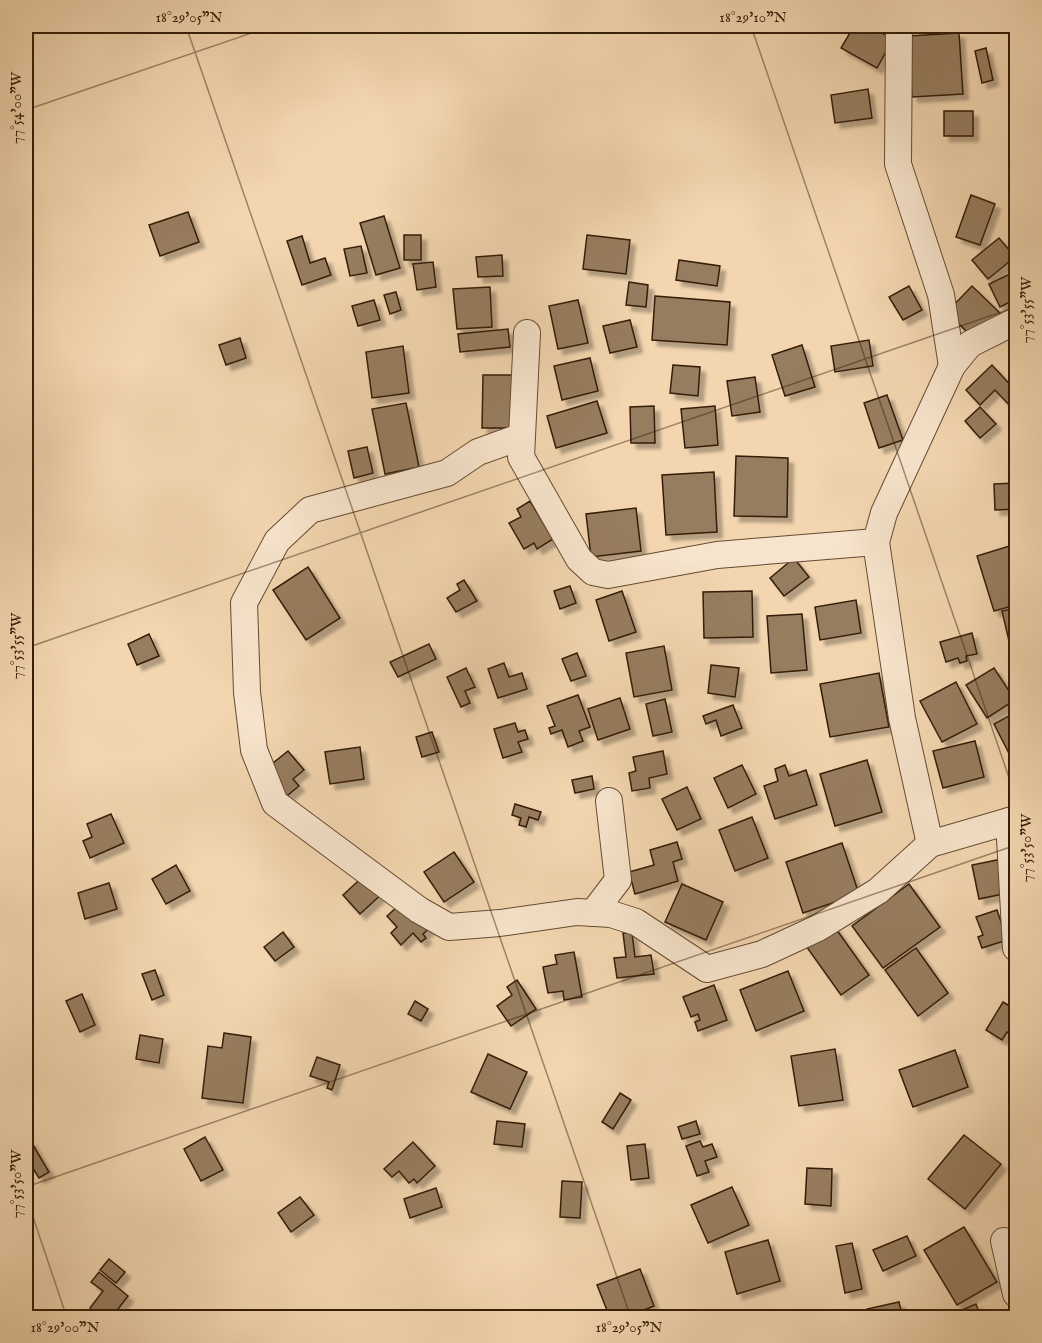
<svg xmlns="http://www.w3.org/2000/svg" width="1042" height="1343" viewBox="0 0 1042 1343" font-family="'IM FELL English',serif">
<defs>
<filter id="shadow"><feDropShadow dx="5.5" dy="5.5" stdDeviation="1.5" flood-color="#0004"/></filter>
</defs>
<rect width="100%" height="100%" fill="#f3d6b0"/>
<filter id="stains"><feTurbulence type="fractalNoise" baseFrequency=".00333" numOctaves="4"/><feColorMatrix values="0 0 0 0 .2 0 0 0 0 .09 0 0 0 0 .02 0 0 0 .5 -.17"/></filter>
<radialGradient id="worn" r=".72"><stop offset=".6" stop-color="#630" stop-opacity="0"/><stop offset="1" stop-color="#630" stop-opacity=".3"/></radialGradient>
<g fill="#977d5f" stroke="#341d07" stroke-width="1.5" filter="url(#shadow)">
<path d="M 854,26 L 869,26 L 893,39 L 877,68 L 841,48 Z"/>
<path d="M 959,33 L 963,94 L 912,97 L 908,36 Z"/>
<path d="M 986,48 L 993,80 L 982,83 L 975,51 Z"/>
<path d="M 868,89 L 872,118 L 835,123 L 831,95 Z"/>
<rect x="944" y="111" width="29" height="25"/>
<path d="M 971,195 L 995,204 L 980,245 L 956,237 Z"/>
<path d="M 188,212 L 199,242 L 160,256 L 149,225 Z"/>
<path d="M 384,216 L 400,268 L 376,275 L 360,223 Z"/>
<rect x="404" y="235" width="17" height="25"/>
<path d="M 587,235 L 630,240 L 626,274 L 583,269 Z"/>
<path d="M 302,236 L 310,263 L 325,258 L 331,275 L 302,285 L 287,241 Z"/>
<path d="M 999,238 L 1015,257 L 988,279 L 972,260 Z"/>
<path d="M 361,246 L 367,273 L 350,276 L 344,249 Z"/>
<path d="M 502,255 L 503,276 L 478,277 L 476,257 Z"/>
<path d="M 679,260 L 720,266 L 717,286 L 676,280 Z"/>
<path d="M 433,262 L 436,287 L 417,290 L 413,264 Z"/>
<path d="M 1016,271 L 1016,299 L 1000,307 L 989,284 Z"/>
<path d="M 629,282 L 648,285 L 646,307 L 626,305 Z"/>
<path d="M 909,286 L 922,310 L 903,320 L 889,297 Z"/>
<path d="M 972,286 L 1002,315 L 976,341 L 947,312 Z"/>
<path d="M 490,287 L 492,327 L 457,329 L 453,289 Z"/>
<path d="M 396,292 L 401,310 L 390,314 L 384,295 Z"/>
<path d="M 655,296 L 730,302 L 727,345 L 652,340 Z"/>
<path d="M 374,300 L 380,320 L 358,326 L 352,306 Z"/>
<path d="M 578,300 L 588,343 L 558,349 L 549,306 Z"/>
<path d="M 630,320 L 637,347 L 610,353 L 603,326 Z"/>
<path d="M 508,329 L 510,347 L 460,352 L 458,334 Z"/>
<path d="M 240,338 L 246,358 L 226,365 L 219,345 Z"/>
<path d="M 869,340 L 873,366 L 835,372 L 831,346 Z"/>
<path d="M 802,345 L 815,387 L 785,396 L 772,355 Z"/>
<path d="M 403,346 L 409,393 L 372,398 L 366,352 Z"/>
<path d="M 1016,351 L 1016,365 L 1010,354 Z"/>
<path d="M 590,358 L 598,391 L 562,400 L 554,366 Z"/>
<path d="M 673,365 L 700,367 L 698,396 L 670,393 Z"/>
<path d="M 992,365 L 1016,391 L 1016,406 L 1013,409 L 995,390 L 980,405 L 966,390 Z"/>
<path d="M 483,375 L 513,375 L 513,428 L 482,428 Z"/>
<path d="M 755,377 L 760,412 L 732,416 L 727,381 Z"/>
<path d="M 887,395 L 903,440 L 879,448 L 864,403 Z"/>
<path d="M 597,401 L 607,433 L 556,448 L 547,416 Z"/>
<path d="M 406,403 L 419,467 L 385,474 L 372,409 Z"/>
<path d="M 654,406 L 655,443 L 631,443 L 630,407 Z"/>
<path d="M 715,406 L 718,445 L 685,448 L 681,409 Z"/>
<path d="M 980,407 L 996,424 L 980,438 L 965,421 Z"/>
<path d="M 367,447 L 373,473 L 354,478 L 348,451 Z"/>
<path d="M 736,456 L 788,458 L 787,517 L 734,516 Z"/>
<path d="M 714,472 L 717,532 L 666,535 L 662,475 Z"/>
<path d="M 1016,483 L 1016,509 L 995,510 L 994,484 Z"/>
<path d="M 530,501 L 553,539 L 537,549 L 534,543 L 524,549 L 509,523 L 521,517 L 517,509 Z"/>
<path d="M 636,508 L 641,551 L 591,557 L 586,514 Z"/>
<path d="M 1016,544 L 1016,605 L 994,611 L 977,556 Z"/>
<path d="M 794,558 L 809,577 L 784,596 L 770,578 Z"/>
<path d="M 308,567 L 340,618 L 306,640 L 273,590 Z"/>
<path d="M 464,580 L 477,601 L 456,612 L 447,598 L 460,590 L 457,584 Z"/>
<path d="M 570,586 L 576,603 L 560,609 L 554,591 Z"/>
<path d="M 622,591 L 636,632 L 609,641 L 596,600 Z"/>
<path d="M 752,591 L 753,637 L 704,638 L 703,592 Z"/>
<path d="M 856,600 L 861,633 L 820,640 L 815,607 Z"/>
<path d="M 1016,608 L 1016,639 L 1009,641 L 1002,611 Z"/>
<path d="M 802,614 L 807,670 L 771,673 L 767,616 Z"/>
<path d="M 972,633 L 977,654 L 966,656 L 967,661 L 960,663 L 958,658 L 946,662 L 940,642 Z"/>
<path d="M 149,634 L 159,656 L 137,665 L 128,644 Z"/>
<path d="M 429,644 L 436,659 L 398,677 L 390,662 Z"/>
<path d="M 664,646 L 672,690 L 634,697 L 626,653 Z"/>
<path d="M 577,653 L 586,676 L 571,681 L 562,659 Z"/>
<path d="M 504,663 L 509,677 L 522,673 L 527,689 L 498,698 L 488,669 Z"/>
<path d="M 711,665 L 739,668 L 735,697 L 708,693 Z"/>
<path d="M 466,668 L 475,687 L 465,691 L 470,703 L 461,707 L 447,677 Z"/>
<path d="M 994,668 L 1015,700 L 987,718 L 966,685 Z"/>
<path d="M 879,673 L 889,727 L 830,737 L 820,684 Z"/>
<path d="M 956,682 L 977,724 L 942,742 L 920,701 Z"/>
<path d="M 578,695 L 590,727 L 579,731 L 583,741 L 568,747 L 562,730 L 551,734 L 549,728 L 555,726 L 547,706 Z"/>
<path d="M 620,698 L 630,729 L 598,740 L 588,709 Z"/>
<path d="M 665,699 L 672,732 L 653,736 L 646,704 Z"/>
<path d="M 733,705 L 742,728 L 721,736 L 716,720 L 706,724 L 703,716 Z"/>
<path d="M 1016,712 L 1016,756 L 1012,759 L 994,724 Z"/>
<path d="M 515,723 L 518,732 L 525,730 L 528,739 L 518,742 L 522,752 L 503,758 L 494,729 Z"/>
<path d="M 432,732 L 439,752 L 422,757 L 416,737 Z"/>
<path d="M 975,741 L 984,777 L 943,788 L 933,751 Z"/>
<path d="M 360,747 L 364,779 L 330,784 L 325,752 Z"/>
<path d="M 288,751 L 304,770 L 293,779 L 299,786 L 283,799 L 268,767 Z"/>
<path d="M 663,751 L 667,774 L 649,778 L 650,788 L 632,791 L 629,773 L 636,771 L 633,757 Z"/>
<path d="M 867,760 L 882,812 L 835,826 L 820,774 Z"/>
<path d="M 742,765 L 756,794 L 728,808 L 714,778 Z"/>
<path d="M 785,765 L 789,776 L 806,770 L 817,805 L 775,819 L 764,786 L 778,781 L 775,769 Z"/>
<path d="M 592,776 L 594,789 L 575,793 L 572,780 Z"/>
<path d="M 687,787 L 701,819 L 677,830 L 662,799 Z"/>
<path d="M 515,804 L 541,812 L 538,820 L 529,817 L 526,827 L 519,825 L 521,818 L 512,815 Z"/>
<path d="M 111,814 L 124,843 L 90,858 L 83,841 L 92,837 L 87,824 Z"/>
<path d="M 752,817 L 768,858 L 735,871 L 719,830 Z"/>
<path d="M 677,842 L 682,859 L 673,862 L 678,881 L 635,894 L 629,872 L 654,865 L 650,850 Z"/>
<path d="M 842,843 L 859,894 L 803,913 L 786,862 Z"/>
<path d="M 454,852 L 474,882 L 444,902 L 424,872 Z"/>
<path d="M 1002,859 L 1008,893 L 979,899 L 972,865 Z"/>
<path d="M 176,865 L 190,891 L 166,904 L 152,879 Z"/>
<path d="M 368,872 L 385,891 L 360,914 L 343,895 Z"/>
<path d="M 109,883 L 117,909 L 85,919 L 78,893 Z"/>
<path d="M 682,884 L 723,902 L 706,940 L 665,922 Z"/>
<path d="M 909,884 L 940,927 L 883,968 L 852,926 Z"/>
<path d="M 398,906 L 407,917 L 416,910 L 431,927 L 423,934 L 426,938 L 421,942 L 413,933 L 401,945 L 391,933 L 397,927 L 387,916 Z"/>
<path d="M 997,910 L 1007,940 L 982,948 L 978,937 L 983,935 L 976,917 Z"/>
<path d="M 834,926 L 869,975 L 841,995 L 806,946 Z"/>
<path d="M 283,932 L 294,947 L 275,961 L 264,947 Z"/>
<path d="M 623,933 L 632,933 L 635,957 L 651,955 L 654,974 L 617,978 L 614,958 L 626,957 Z"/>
<path d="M 916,948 L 948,993 L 918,1016 L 885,970 Z"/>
<path d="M 574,952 L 582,997 L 564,1000 L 563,991 L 548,993 L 543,967 L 557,964 L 555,955 Z"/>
<path d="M 155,970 L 164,995 L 152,1000 L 142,974 Z"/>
<path d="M 788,971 L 804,1011 L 756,1031 L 740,990 Z"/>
<path d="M 517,980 L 536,1009 L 511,1026 L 497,1006 L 512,995 L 507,987 Z"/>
<path d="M 714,985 L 727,1020 L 698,1031 L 695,1022 L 700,1020 L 698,1014 L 691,1017 L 683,997 Z"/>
<path d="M 82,994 L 95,1025 L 80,1032 L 66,1001 Z"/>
<path d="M 415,1001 L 428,1009 L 421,1021 L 408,1014 Z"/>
<path d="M 1003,1002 L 1016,1010 L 1016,1038 L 1007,1032 L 1002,1040 L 986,1030 Z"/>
<path d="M 224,1033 L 251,1037 L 243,1103 L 202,1098 L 208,1046 L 222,1048 Z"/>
<path d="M 140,1035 L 163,1039 L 159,1063 L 136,1059 Z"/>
<path d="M 835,1049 L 843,1100 L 799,1106 L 791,1056 Z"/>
<path d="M 955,1050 L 968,1087 L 913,1107 L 899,1070 Z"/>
<path d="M 488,1054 L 527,1072 L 510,1109 L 471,1092 Z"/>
<path d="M 317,1057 L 340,1065 L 332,1090 L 327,1088 L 329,1082 L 310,1076 Z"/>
<path d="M 620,1093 L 631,1100 L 613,1129 L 602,1122 Z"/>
<path d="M 497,1121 L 525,1124 L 522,1147 L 494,1144 Z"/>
<path d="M 696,1121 L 700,1134 L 682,1139 L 678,1127 Z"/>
<path d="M 964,1135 L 1001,1164 L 965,1209 L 928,1179 Z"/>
<path d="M 205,1137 L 223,1170 L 201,1181 L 184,1149 Z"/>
<path d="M 30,1140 L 49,1172 L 39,1178 L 31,1165 L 26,1168 L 26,1142 Z"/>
<path d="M 700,1141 L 703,1147 L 712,1144 L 717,1157 L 705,1161 L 709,1172 L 697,1176 L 686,1146 Z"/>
<path d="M 413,1142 L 435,1166 L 417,1183 L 414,1179 L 409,1183 L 399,1171 L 392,1177 L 384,1169 Z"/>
<path d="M 645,1144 L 649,1178 L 631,1180 L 627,1146 Z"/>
<path d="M 807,1168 L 832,1169 L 831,1206 L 805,1204 Z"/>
<path d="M 562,1181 L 582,1182 L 580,1218 L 560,1217 Z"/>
<path d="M 732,1187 L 749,1225 L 708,1243 L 691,1205 Z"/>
<path d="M 436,1188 L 442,1207 L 410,1218 L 404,1199 Z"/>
<path d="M 300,1197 L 314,1215 L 291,1232 L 278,1213 Z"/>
<path d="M 964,1227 L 997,1282 L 957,1305 L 924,1250 Z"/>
<path d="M 907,1236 L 916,1256 L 883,1271 L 873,1250 Z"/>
<path d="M 768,1240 L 780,1281 L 737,1294 L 725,1252 Z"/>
<path d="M 852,1243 L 862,1289 L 845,1293 L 836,1246 Z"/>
<path d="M 109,1259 L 125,1272 L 116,1283 L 100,1270 Z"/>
<path d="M 640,1269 L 654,1306 L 624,1318 L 610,1318 L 597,1285 Z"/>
<path d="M 99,1272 L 128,1296 L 111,1318 L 101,1318 L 90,1308 L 103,1291 L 91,1282 Z"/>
<path d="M 899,1302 L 903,1318 L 869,1318 L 867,1309 Z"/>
<path d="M 976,1304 L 981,1318 L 967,1318 L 964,1309 Z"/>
</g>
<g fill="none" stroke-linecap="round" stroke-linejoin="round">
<defs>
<g id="street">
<path d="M 899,26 L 898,164 L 941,295 L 952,366"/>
<path d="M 527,333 L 521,457 L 579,559 L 593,572 L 608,575 L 717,555 L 876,542"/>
<path d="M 520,437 L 478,452 L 447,473 L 310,510 L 277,541 L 244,603 L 247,692 L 254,750 L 275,803 L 419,910 L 449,927 L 500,923 L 577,912 L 611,914 L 636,922 L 707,969 L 762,954 L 818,928 L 878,891 L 930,844 L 1016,819"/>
<path d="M 1009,821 L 1016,948"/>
<path d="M 930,844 L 902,718 L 876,542 L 884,513 L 952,366 L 970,344 L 1016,321"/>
<path d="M 593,913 L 618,880 L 609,801"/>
<path d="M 1004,1241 L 1016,1294"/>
</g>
</defs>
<use href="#street" stroke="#644b31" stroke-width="28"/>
<use href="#street" stroke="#f7e4cc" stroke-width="26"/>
</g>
<path fill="none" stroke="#341d07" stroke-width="1.5" stroke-opacity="0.45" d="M 186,26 L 631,1318M 751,26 L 1016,798M 26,110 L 272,26M 26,648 L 1016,307M 26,1187 L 1016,845M 26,1196 L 67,1318"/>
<rect width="1042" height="1343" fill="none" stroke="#f3d6b0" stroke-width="66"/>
<rect x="33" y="33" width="976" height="1277" fill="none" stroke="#341d07" stroke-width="2"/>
<g font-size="15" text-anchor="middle" fill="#341d07">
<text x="189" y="22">18°29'05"N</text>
<text x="753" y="22">18°29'10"N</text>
<text transform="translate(16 108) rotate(-90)" y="5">77°54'00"W</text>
<text transform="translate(1026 310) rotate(-90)" y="5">77°53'55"W</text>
<text transform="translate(16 646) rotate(-90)" y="5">77°53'55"W</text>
<text transform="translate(1026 848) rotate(-90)" y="5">77°53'50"W</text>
<text transform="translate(16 1184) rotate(-90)" y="5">77°53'50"W</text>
<text x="65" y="1332">18°29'00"N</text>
<text x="629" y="1332">18°29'05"N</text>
</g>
<rect width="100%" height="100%" filter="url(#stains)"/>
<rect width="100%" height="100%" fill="url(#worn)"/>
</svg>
